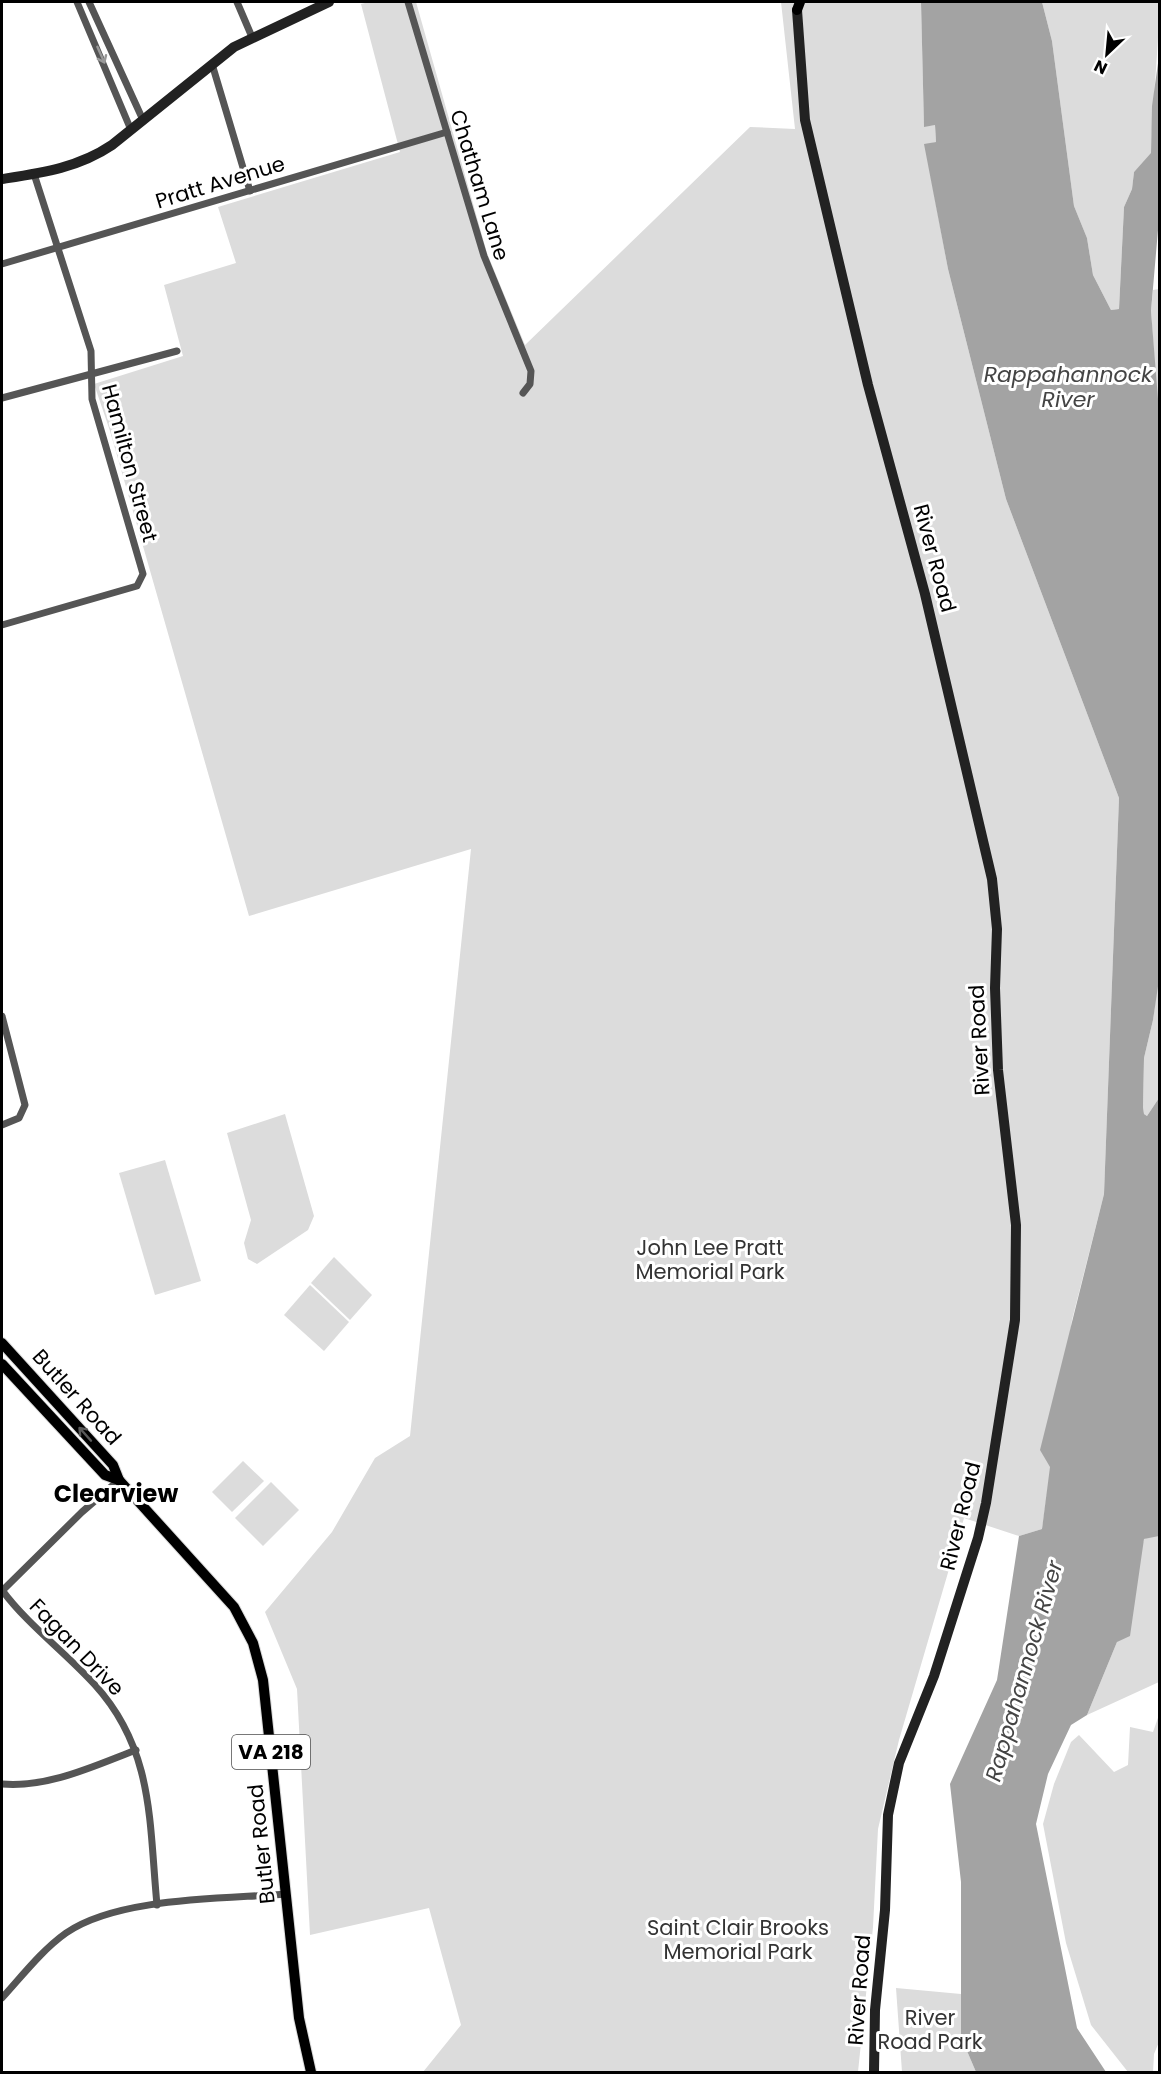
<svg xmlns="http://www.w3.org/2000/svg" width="1161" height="2074" viewBox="0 0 1161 2074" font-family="Poppins,sans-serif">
<rect width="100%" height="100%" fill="#fff"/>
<g fill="#dcdcdc">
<path d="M 369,2 L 416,2 L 487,253 L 525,345 L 750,127 L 795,129 L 781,2 L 921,2 L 924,126 L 935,125 L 936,142 L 925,145 L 948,269 L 1006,499 L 1119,798 L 1104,1194 L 1072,1320 L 1042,1529 L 1019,1536 L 964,1518 L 899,1740 L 878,1829 L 873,1927 L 858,2072 L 423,2072 L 461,2025 L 429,1908 L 310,1935 L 297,1689 L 265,1612 L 332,1532 L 375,1458 L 410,1436 L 471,849 L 249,916 L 110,431 L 94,384 L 183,356 L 164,285 L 236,263 L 218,207 L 400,152 L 361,4 Z"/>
<path d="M 1042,2 L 1159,2 C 1159,53 1152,102 1151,154 L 1134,172 L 1132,189 L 1124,207 L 1119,309 L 1111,310 L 1093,275 L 1087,238 L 1074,206 L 1052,41 Z"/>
<path d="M 1159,289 L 1159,424 L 1151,311 L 1153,290 Z"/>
<path d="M 1159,973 L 1159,1098 L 1147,1116 L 1144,1114 L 1143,1107 L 1144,1058 L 1153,1020 Z"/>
<path d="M 285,1114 L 314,1216 L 308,1230 L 257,1264 L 248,1259 L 244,1243 L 251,1220 L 227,1133 Z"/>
<path d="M 165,1160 L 201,1281 L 155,1295 L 119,1173 Z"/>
<path d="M 334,1257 L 372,1295 L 350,1320 L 311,1283 Z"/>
<path d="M 310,1285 L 349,1322 L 324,1351 L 284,1315 Z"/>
<path d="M 243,1461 L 264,1481 L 232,1512 L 212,1492 Z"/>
<path d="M 271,1482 L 299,1510 L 263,1546 L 235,1518 Z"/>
<path d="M 1154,1535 L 1159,1536 L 1159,1682 L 1087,1715 L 1117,1642 L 1144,1539 Z"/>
<path d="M 1159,1715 L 1159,2042 L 1154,2054 L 1153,2072 L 1128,2072 L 1091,2025 L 1066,1943 L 1043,1824 L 1054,1784 L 1071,1742 L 1079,1735 L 1114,1772 L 1128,1765 L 1130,1727 L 1153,1732 Z"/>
<path d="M 896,1988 L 961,1994 L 961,2037 L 976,2072 L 902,2072 Z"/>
</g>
<path fill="#a3a3a3" d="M 921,2 L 1042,2 L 1052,41 L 1074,206 L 1087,238 L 1093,275 L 1111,310 L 1119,309 L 1124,207 L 1132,189 L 1134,172 L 1151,153 L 1152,106 L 1159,56 L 1160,207 L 1151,311 L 1160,424 L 1160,973 L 1153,1020 L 1144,1058 L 1143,1107 L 1144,1114 L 1147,1116 L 1159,1098 L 1159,1536 L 1144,1539 L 1130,1636 L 1117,1642 L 1087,1715 L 1071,1725 L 1048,1774 L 1036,1824 L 1077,2028 L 1106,2072 L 976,2072 L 961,2037 L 961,1882 L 950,1784 L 997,1680 L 1019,1536 L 1042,1529 L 1050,1467 L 1040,1450 L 1104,1194 L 1119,798 L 1006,499 L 948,269 L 924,144 L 936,142 L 935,125 L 924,127 Z"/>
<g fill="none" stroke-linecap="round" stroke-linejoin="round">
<defs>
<g id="primary">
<path d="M 797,10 L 800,2"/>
<path d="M 2,1343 L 113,1465 L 119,1480 L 234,1607 L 253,1643 L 263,1680 L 299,2018 L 311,2072"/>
<path d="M 2,1364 L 105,1475 L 119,1480"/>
</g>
</defs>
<use href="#primary" stroke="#dbdbdb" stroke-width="12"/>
<g stroke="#555" stroke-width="7">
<path d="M 77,2 L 131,130"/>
<path d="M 89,2 L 143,120"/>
<path d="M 237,2 L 252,37"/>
<path d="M 408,2 L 484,256 L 531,371 L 530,384 L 523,393"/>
<path d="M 212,64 L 250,191"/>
<path d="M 2,264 L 447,132"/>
<path d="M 2,398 L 177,351"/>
<path d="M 2,625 L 137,586 L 143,574 L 92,399 L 91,351 L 34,174"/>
<path d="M 2,1016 L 25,1105 L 19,1118 L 2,1125"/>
<path d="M 2,1590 C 28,1625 65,1652 95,1685 C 154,1750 149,1822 157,1905"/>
<path d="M 2,1591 L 82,1512 L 119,1480"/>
<path d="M 2,1784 C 48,1788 94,1766 136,1750"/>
<path d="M 2,1998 C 22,1976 42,1950 66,1933 C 118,1897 223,1899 286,1894"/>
</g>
<g stroke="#222" stroke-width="10">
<path d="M 797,10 L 805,120 L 868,385 L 925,594 L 992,879 L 997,929 L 995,988 L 998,1070 L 1016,1225 L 1015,1320 L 986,1503 L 978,1538 L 934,1676 L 899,1763 L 888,1815 L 885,1910 L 875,2010 L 874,2072"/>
<path d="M 2,179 C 41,173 78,168 112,145 L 234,47 L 329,2"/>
</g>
<use href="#primary" stroke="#000" stroke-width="10"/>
</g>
<defs><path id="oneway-shaft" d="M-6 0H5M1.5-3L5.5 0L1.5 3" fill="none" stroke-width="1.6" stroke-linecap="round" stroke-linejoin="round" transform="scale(1.5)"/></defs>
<use stroke="#999" href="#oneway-shaft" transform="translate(101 55) rotate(66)"/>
<use stroke="#595959" href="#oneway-shaft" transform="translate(85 1434) rotate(-132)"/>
<g text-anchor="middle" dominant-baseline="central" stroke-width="6" stroke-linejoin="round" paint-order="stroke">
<rect fill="#fff" stroke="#4c4c4c" stroke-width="1.5" x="232" y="1735" width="78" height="34" rx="4.5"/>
<g font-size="20" font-weight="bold" fill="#000">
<text x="271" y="1752">VA 218</text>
</g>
<g font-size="21" fill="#000" stroke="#fff">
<text transform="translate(220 182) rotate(-17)">Pratt Avenue</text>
<text transform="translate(480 185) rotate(73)">Chatham Lane</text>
<text transform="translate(130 463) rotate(75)">Hamilton Street</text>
<text transform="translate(935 558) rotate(75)">River Road</text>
<text transform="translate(979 1040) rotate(-93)">River Road</text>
<text transform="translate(77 1397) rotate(48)">Butler Road</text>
<text transform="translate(960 1516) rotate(-76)">River Road</text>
<text transform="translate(77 1647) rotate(46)">Fagan Drive</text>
<text transform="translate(261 1844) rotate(-96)">Butler Road</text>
<text transform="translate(859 1990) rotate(-86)">River Road</text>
</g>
<g font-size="21" fill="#333" stroke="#fff">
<text x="710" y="1247">John Lee Pratt<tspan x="710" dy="24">Memorial Park</tspan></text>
<text x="738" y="1927">Saint Clair Brooks<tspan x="738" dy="24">Memorial Park</tspan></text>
<text x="930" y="2017">River<tspan x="930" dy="24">Road Park</tspan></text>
</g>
<g font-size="22" font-style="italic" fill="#444" stroke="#fff">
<text x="1068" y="374">Rappahannock<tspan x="1068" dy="25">River</tspan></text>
<text transform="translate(1024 1671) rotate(-74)">Rappahannock River</text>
</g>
<g font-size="24" font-weight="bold" fill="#000" stroke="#fff">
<text x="116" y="1493">Clearview</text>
</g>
</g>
<rect width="1161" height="2074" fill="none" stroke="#000000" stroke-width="6"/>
<g transform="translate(1107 54) rotate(206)" stroke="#ffffff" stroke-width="4.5" paint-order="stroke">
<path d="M0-4.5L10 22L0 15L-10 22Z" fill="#000000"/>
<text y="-9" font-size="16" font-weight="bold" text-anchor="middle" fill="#000000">N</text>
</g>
</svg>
